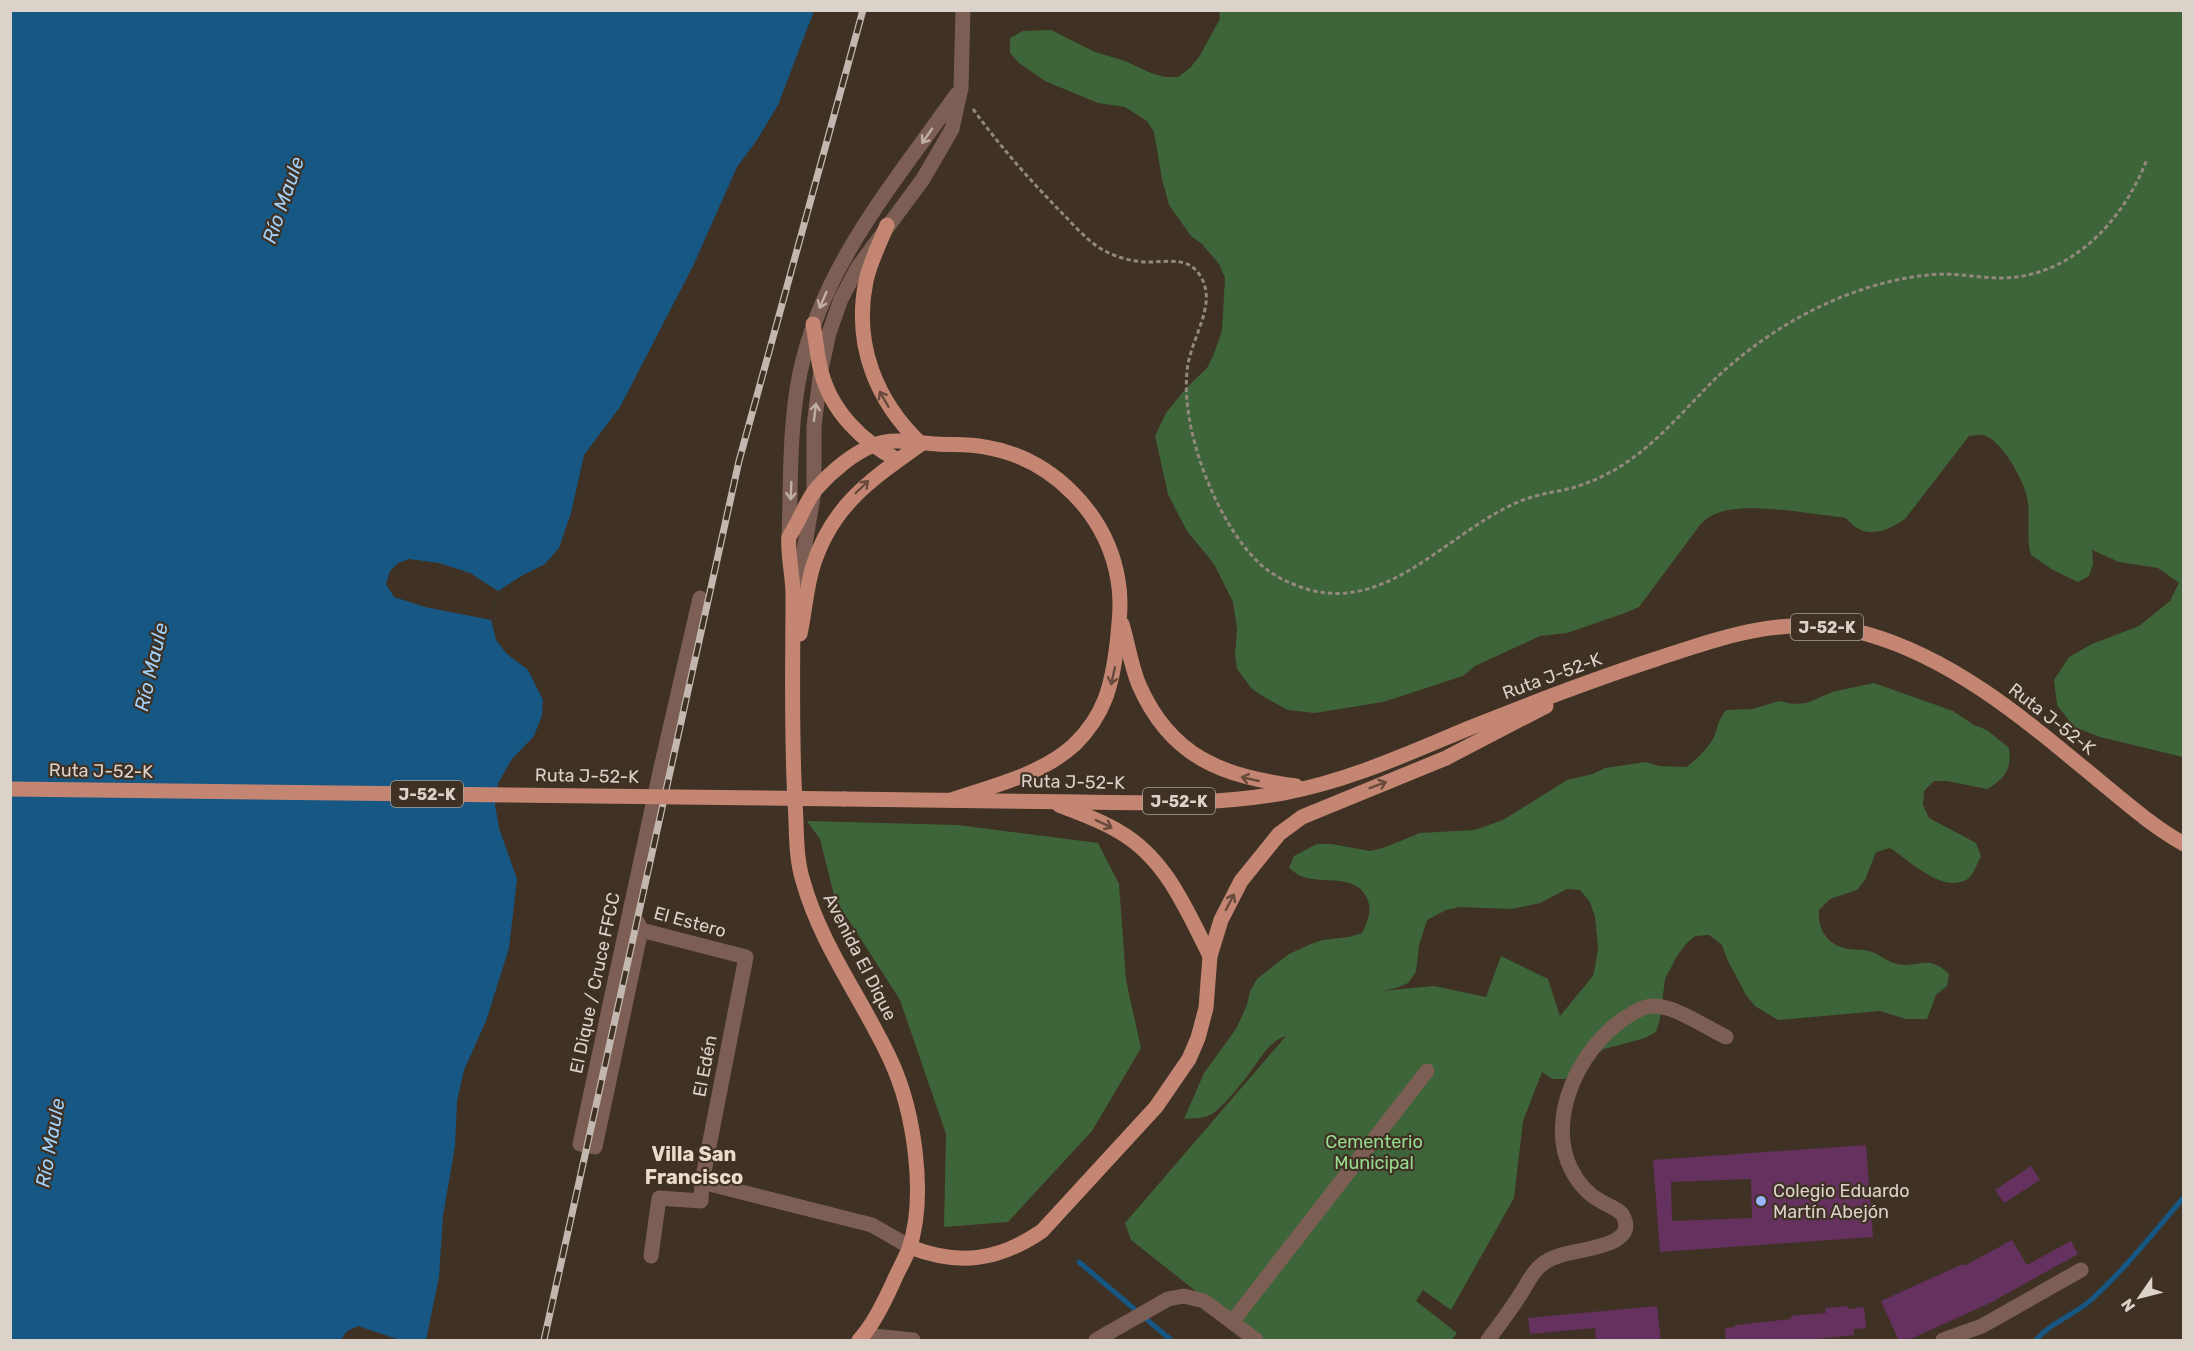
<svg xmlns="http://www.w3.org/2000/svg" width="2194" height="1351" viewBox="0 0 2194 1351" font-family="Rubik,sans-serif">
<rect width="100%" height="100%" fill="#3f3124"/>
<g fill="#3e6539" fill-rule="evenodd">
<path d="M 1219,11 L 2183,11 L 2183,757 L 2100,737 L 2074,727 L 2057,705 L 2054,680 L 2069,657 L 2092,644 L 2139,626 L 2170,601 L 2179,583 L 2158,568 L 2119,562 L 2092,550 L 2093,564 L 2089,576 L 2078,582 L 2053,570 L 2031,555 C 2026,537 2030,521 2028,503 C 2027,485 2002,439 1983,435 C 1979,434 1972,436 1969,436 L 1905,519 C 1884,533 1863,540 1846,518 L 1832,516 C 1801,513 1737,500 1711,516 C 1707,518 1703,522 1700,525 L 1639,607 L 1625,613 L 1567,633 L 1540,636 L 1475,666 L 1463,676 L 1383,702 L 1315,713 L 1288,710 L 1264,697 L 1252,689 L 1237,669 L 1235,656 L 1237,629 L 1233,602 L 1214,564 L 1187,531 L 1174,506 L 1168,494 L 1155,436 L 1166,413 L 1186,388 L 1207,368 L 1213,356 L 1222,331 L 1225,278 L 1219,264 L 1202,244 L 1191,236 L 1169,205 L 1162,179 L 1154,132 L 1147,121 L 1125,107 L 1098,103 L 1045,81 L 1019,63 L 1010,53 L 1010,38 L 1023,31 L 1051,30 L 1095,52 L 1125,61 L 1151,73 L 1165,77 L 1178,77 L 1190,68 L 1199,57 L 1220,19 Z"/>
<path d="M 1874,683 L 1953,711 L 1974,725 L 1987,730 L 2009,748 C 2012,769 2005,779 1987,789 L 1947,781 L 1934,781 L 1924,791 L 1923,805 L 1929,818 L 1976,843 L 1981,856 C 1977,864 1973,876 1966,880 C 1941,893 1909,860 1890,848 L 1876,852 L 1865,880 L 1857,890 L 1830,899 L 1819,910 C 1817,929 1828,946 1849,949 C 1857,950 1864,949 1872,952 C 1880,955 1888,962 1897,964 C 1919,969 1927,953 1949,974 L 1947,986 L 1936,995 L 1927,1019 L 1906,1019 L 1880,1011 L 1778,1020 L 1755,1006 L 1746,995 L 1727,959 L 1722,945 L 1709,935 L 1695,936 L 1686,944 L 1677,956 L 1665,979 L 1660,1019 L 1656,1032 L 1645,1038 L 1604,1049 L 1565,1079 L 1552,1079 L 1542,1072 L 1523,1121 L 1514,1198 L 1451,1310 L 1423,1290 L 1416,1301 L 1457,1333 L 1452,1340 L 1258,1340 L 1131,1240 L 1125,1223 L 1286,1036 C 1270,1041 1263,1055 1253,1068 C 1246,1079 1222,1108 1212,1114 C 1204,1119 1193,1118 1184,1119 L 1204,1073 L 1236,1029 L 1247,1005 L 1250,991 L 1257,979 L 1289,954 L 1311,944 L 1323,940 L 1349,937 L 1362,933 C 1367,922 1372,913 1368,901 C 1359,872 1322,885 1301,876 C 1296,874 1292,870 1289,868 L 1294,856 L 1317,844 L 1331,844 L 1370,851 L 1383,848 L 1420,833 L 1475,830 L 1503,820 L 1567,780 L 1593,774 L 1605,768 L 1646,762 L 1659,766 L 1687,767 C 1697,758 1708,749 1714,737 C 1719,725 1717,722 1726,710 L 1753,709 L 1779,701 L 1793,704 L 1807,703 L 1832,692 ZM 1567,889 L 1580,890 L 1590,902 L 1595,917 L 1598,948 L 1596,962 L 1593,976 L 1560,1016 L 1548,979 L 1501,956 L 1486,997 L 1434,986 L 1382,991 L 1396,988 L 1408,983 L 1416,972 L 1419,945 L 1427,920 L 1446,910 L 1459,907 L 1512,909 L 1540,903 Z"/>
<path d="M 807,821 L 958,825 L 1098,843 L 1119,884 L 1126,980 L 1141,1048 L 1092,1131 L 1008,1222 L 944,1227 L 946,1134 L 900,1000 L 835,899 L 820,839 Z"/>
</g>
<path fill="#165784" d="M 10,11 L 814,11 L 778,105 L 757,140 L 737,167 L 693,266 L 620,407 L 584,455 L 571,513 L 559,548 L 545,564 L 523,575 L 498,591 L 491,620 L 496,640 L 507,654 L 528,670 L 543,700 L 542,715 L 534,736 L 512,759 L 498,783 L 495,805 L 499,828 L 517,879 L 509,948 L 486,1021 L 464,1070 L 457,1101 L 455,1146 L 443,1216 L 439,1277 L 426,1340 L 11,1340 Z"/>
<g fill="#3f3124">
<path d="M 409,559 L 439,563 L 470,573 L 498,591 L 491,620 L 425,607 L 394,597 L 386,584 L 390,571 L 398,563 Z"/>
<path d="M 358,1326 L 400,1340 L 341,1340 L 346,1332 Z"/>
</g>
<g fill="none" stroke-linecap="round" stroke-linejoin="round">
<g stroke="#165784" stroke-width="5">
<path d="M 1079,1262 L 1171,1340"/>
<path d="M 2036,1340 C 2050,1323 2074,1315 2091,1300 C 2125,1269 2154,1232 2184,1197"/>
</g>
</g>
<g fill="#65315e" fill-rule="evenodd">
<path d="M 1866,1145 L 1873,1237 L 1660,1252 L 1653,1160 ZM 1751,1179 L 1752,1218 L 1672,1221 L 1671,1182 Z"/>
<path d="M 2031,1166 L 2040,1180 L 2004,1203 L 1995,1190 Z"/>
<path d="M 2012,1240 L 2027,1265 L 2071,1241 L 2078,1254 L 1990,1303 L 1906,1341 L 1899,1341 L 1881,1301 L 1963,1264 L 1964,1266 Z"/>
<path d="M 1657,1306 L 1661,1341 L 1596,1341 L 1595,1328 L 1530,1334 L 1528,1318 Z"/>
<path d="M 1848,1306 L 1848,1309 L 1864,1307 L 1866,1328 L 1854,1329 L 1854,1335 L 1801,1341 L 1726,1341 L 1725,1328 L 1735,1327 L 1735,1325 L 1791,1319 L 1791,1316 L 1826,1313 L 1825,1308 Z"/>
</g>
<g fill="none" stroke-linecap="round" stroke-linejoin="round">
<path stroke="#93887d" stroke-width="3" stroke-dasharray="4.5 3" stroke-linecap="butt" d="M 973,109 C 999,145 1028,178 1059,210 C 1074,225 1089,244 1109,253 C 1122,259 1136,262 1149,262 C 1169,262 1189,256 1201,277 C 1218,306 1189,340 1187,372 C 1181,430 1216,521 1258,562 C 1267,571 1280,579 1293,584 C 1381,622 1443,535 1516,503 C 1531,496 1547,493 1564,490 C 1585,485 1606,476 1624,464 C 1659,441 1686,408 1715,379 C 1735,360 1757,343 1781,328 C 1824,301 1877,280 1928,275 C 1953,272 1977,278 2002,278 C 2072,277 2124,220 2147,159"/>
<g stroke="#7d5e54" stroke-width="15">
<path d="M 789,537 C 791,482 789,426 800,373 C 822,266 895,182 956,95"/>
<path d="M 793,588 L 801,568 L 814,491 L 814,426 L 821,370 L 829,333 L 841,299 L 858,267 L 923,179 L 952,129 L 961,88 L 963,10"/>
<path d="M 638,923 L 641,930 L 746,957 L 702,1182 L 701,1201 L 659,1198 L 651,1256"/>
<path d="M 641,930 L 595,1147 L 580,1144 L 660,772 L 700,598"/>
<path d="M 702,1182 L 872,1225 L 910,1247"/>
<path d="M 1232,1322 L 1427,1071"/>
<path d="M 864,1335 L 913,1340"/>
<path d="M 1096,1340 L 1168,1299 L 1184,1296 L 1204,1301 L 1256,1340"/>
<path d="M 1488,1340 C 1499,1325 1510,1311 1520,1295 C 1526,1286 1531,1275 1538,1268 C 1542,1264 1548,1260 1553,1258 C 1572,1248 1643,1249 1622,1214 C 1616,1208 1609,1206 1602,1202 C 1589,1195 1578,1183 1571,1169 C 1546,1119 1579,1050 1622,1020 C 1633,1013 1642,1006 1655,1006 C 1675,1006 1707,1028 1726,1037"/>
<path d="M 1943,1340 L 1982,1326 L 2081,1270"/>
</g>
<g stroke="#c48672" stroke-width="15">
<path d="M 887,225 C 880,243 870,262 866,281 C 853,344 876,401 921,444"/>
<path d="M 813,324 C 816,340 817,356 821,371 C 831,411 862,442 898,460"/>
<path d="M 1122,624 C 1128,644 1131,666 1139,685 C 1171,758 1223,776 1296,786"/>
<path d="M 800,634 C 805,612 806,588 813,566 C 832,505 872,479 921,444"/>
<path d="M 844,799 C 924,800 1003,801 1082,802 C 1149,803 1217,805 1283,793 C 1348,781 1407,754 1467,729 C 1529,704 1592,680 1656,659 C 1729,635 1790,613 1867,634 C 1955,659 2028,722 2097,779 C 2125,802 2152,826 2184,844"/>
<path d="M 1059,805 C 1079,813 1100,820 1118,831 C 1166,858 1186,909 1210,956"/>
<path d="M 910,1247 C 959,1266 998,1261 1042,1231 L 1156,1107 L 1189,1059 L 1198,1038 L 1206,1008 L 1210,956 L 1221,920 L 1241,881 L 1279,834 L 1302,817 L 1446,758 L 1546,706"/>
<path d="M 859,1340 C 873,1325 883,1304 892,1285 C 897,1273 904,1261 909,1249 C 927,1196 914,1111 891,1061 C 863,1000 821,946 803,881 C 795,856 797,828 795,802 C 791,732 793,663 793,593 C 793,579 787,549 789,537 C 790,536 796,524 797,523 C 803,512 808,498 817,488 C 831,472 853,453 874,445 C 893,437 917,443 937,444 C 953,445 969,444 985,447 C 1052,458 1107,514 1118,580 C 1122,602 1119,623 1117,644 C 1112,685 1105,715 1074,745 C 1041,775 992,786 951,800"/>
</g>
<defs>
<path id="rail" d="M 544,1340 L 739,461 L 863,10"/>
</defs>
<use href="#rail" stroke="#c2b8b0" stroke-width="7"/>
<use href="#rail" stroke="#3f3124" stroke-width="4.5" stroke-dasharray="14" stroke-linecap="butt"/>
<path stroke="#c48672" stroke-width="15" d="M 10,789 L 844,799"/>
</g>
<defs><path id="oneway-shaft" d="M-6 0H5M1.5-3L5.5 0L1.5 3" fill="none" stroke-width="1.6" stroke-linecap="round" stroke-linejoin="round" transform="scale(1.5)"/></defs>
<g stroke="#bfafa7">
<use href="#oneway-shaft" transform="translate(927 136) rotate(125)"/>
<use href="#oneway-shaft" transform="translate(823 300) rotate(113)"/>
<use href="#oneway-shaft" transform="translate(815 412) rotate(-83)"/>
<use href="#oneway-shaft" transform="translate(791 491) rotate(92)"/>
</g>
<g stroke="#674a3b">
<use href="#oneway-shaft" transform="translate(884 399) rotate(-120)"/>
<use href="#oneway-shaft" transform="translate(862 487) rotate(-44)"/>
<use href="#oneway-shaft" transform="translate(1113 676) rotate(103)"/>
<use href="#oneway-shaft" transform="translate(1250 779) rotate(-167)"/>
<use href="#oneway-shaft" transform="translate(1378 785) rotate(-21)"/>
<use href="#oneway-shaft" transform="translate(1104 824) rotate(25)"/>
<use href="#oneway-shaft" transform="translate(1230 902) rotate(-63)"/>
</g>
<circle fill="#97b6fd" stroke="#3f3124" stroke-width="2" cx="1761" cy="1201" r="6"/>
<g text-anchor="middle" dominant-baseline="central" stroke-width="4.5" stroke-linejoin="round" paint-order="stroke">
<g fill="#3f3124" stroke="#aca298" stroke-width="1.5">
<rect x="1791" y="614" width="72" height="26" rx="4.5"/>
<rect x="391" y="781" width="72" height="26" rx="4.5"/>
<rect x="1143" y="788" width="72" height="26" rx="4.5"/>
</g>
<g font-size="16" font-weight="bold" fill="#dbd2ca">
<text x="1827" y="627">J-52-K</text>
<text x="427" y="794">J-52-K</text>
<text x="1179" y="801">J-52-K</text>
</g>
<g font-size="18" fill="#dbd2ca" stroke="#3f3124">
<text transform="translate(1552 676) rotate(-20)">Ruta J-52-K</text>
<text transform="translate(2052 719) rotate(38)">Ruta J-52-K</text>
<text transform="translate(101 771) rotate(1)">Ruta J-52-K</text>
<text transform="translate(587 776) rotate(1)">Ruta J-52-K</text>
<text transform="translate(1073 782) rotate(1)">Ruta J-52-K</text>
<text transform="translate(690 922) rotate(15)">El Estero</text>
<text transform="translate(860 957) rotate(63)">Avenida El Dique</text>
<text transform="translate(595 983) rotate(-78)">El Dique / Cruce FFCC</text>
<text transform="translate(705 1066) rotate(-79)">El Edén</text>
</g>
<g font-size="18" fill="#96db8d" stroke="#3f3124">
<text x="1374" y="1142">Cementerio<tspan x="1374" dy="21">Municipal</tspan></text>
</g>
<g font-size="18" fill="#dbd2ca" stroke="#3f3124" text-anchor="start">
<text x="1773" y="1191">Colegio Eduardo<tspan x="1773" dy="21">Martín Abejón</tspan></text>
</g>
<g font-size="20" font-style="italic" fill="#a1d1fa" stroke="#3f3124">
<text transform="translate(283 200) rotate(-71)">Río Maule</text>
<text transform="translate(151 667) rotate(-77)">Río Maule</text>
<text transform="translate(50 1143) rotate(-80)">Río Maule</text>
</g>
<g font-size="20" font-weight="bold" fill="#eddbca" stroke="#3f3124">
<text x="694" y="1154">Villa San<tspan x="694" dy="23">Francisco</tspan></text>
</g>
</g>
<rect width="2194" height="1351" fill="none" stroke="#dbd2ca" stroke-width="24"/>
<g transform="translate(2140 1297) rotate(235)" stroke="#3f3124" stroke-width="4.5" paint-order="stroke">
<path d="M0-4.5L10 22L0 15L-10 22Z" fill="#dbd2ca"/>
<text y="-9" font-size="16" font-weight="bold" text-anchor="middle" fill="#dbd2ca">N</text>
</g>
</svg>
